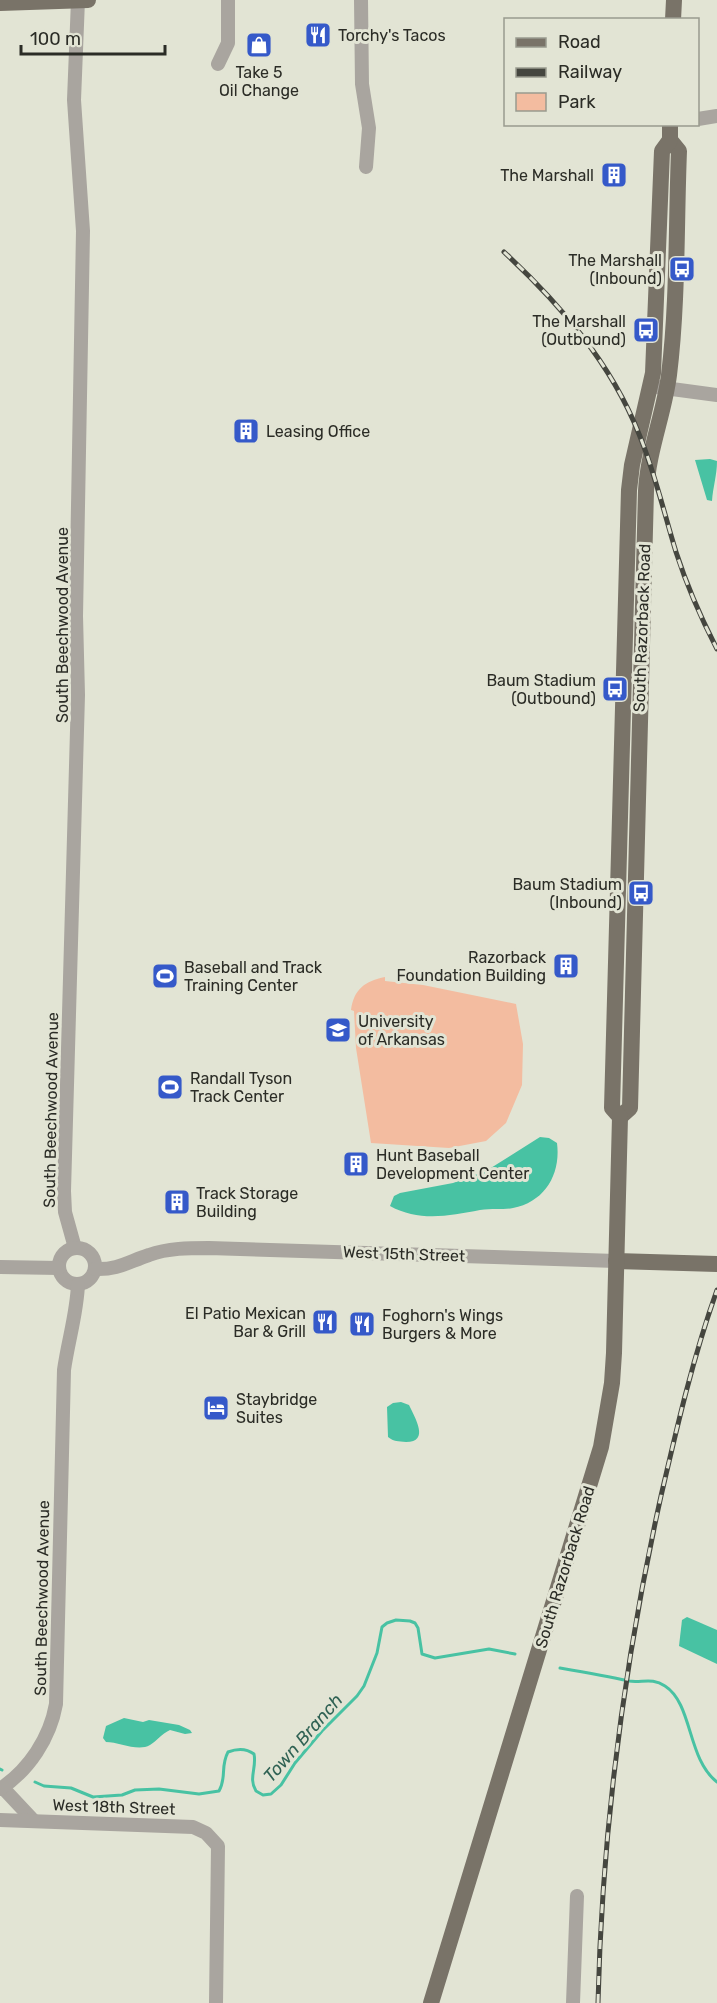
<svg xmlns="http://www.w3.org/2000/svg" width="717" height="2003" viewBox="0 0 717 2003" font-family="Rubik,sans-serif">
<rect width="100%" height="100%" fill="#e2e4d4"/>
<path fill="#f3bca0" d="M 385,977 L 385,981 L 423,985 L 516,1004 L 523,1044 L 522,1085 L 506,1123 L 486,1141 L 449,1148 L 371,1143 L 356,1048 L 354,1011 L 351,1010 C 354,989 365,981 385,977 Z"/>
<g fill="#48c2a3">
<path d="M 710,459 L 717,461 C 717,475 713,487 712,501 L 707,500 L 695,460 Z"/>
<path d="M 540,1137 L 549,1138 L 557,1143 C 561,1174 545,1202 513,1208 C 502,1210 491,1208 480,1210 C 449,1216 419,1222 390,1206 L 394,1196 L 400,1193 L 453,1183 L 486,1171 Z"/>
<path d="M 401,1402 L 409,1405 C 415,1418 430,1442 406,1442 C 398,1441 394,1442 388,1437 L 387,1407 L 393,1403 Z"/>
<path d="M 687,1617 L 717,1630 L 717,1664 L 679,1646 L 682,1620 Z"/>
<path d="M 124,1718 L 143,1722 L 149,1720 L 179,1725 L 190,1730 L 192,1733 L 185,1734 L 170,1730 C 161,1734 157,1741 150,1745 C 138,1752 119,1742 106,1742 L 103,1738 L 106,1726 Z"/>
</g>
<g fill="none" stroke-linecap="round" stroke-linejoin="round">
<g stroke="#48c2a3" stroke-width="3">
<path d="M 560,1668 C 583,1672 606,1676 629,1681 C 642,1683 652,1677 665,1686 C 693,1704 687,1759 717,1782"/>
<path d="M 0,1769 L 2,1770"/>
<path d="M 35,1782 L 44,1786 L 71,1788 L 93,1797 L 122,1795 L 135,1790 L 159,1789 L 199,1794 L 219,1791 C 227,1777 220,1767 228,1752 C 238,1748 246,1748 254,1754 C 257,1768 248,1778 256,1791 L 263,1795 L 271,1794 L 281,1785 L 295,1763 L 322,1731 L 357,1696 L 364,1686 L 377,1653 L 382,1627 L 387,1623 L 396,1620 L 410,1621 L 415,1623 L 418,1628 L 422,1654 L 435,1658 L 489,1649 L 515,1654"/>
</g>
<g stroke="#a9a59f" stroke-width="14">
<path d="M 361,0 L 362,84 L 369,128 L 366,167"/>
<path d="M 218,64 L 228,43 L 228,0"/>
<path d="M 698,119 L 717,116"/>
<path d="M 657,387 L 717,395"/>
<path d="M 75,1248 L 65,1212 L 64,1191 L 78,695 L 76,616 L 83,231 L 74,100 L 78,0"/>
<circle cx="77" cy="1266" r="18"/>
<path d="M 0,1267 L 59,1268"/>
<path d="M 95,1269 C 118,1270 128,1262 149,1255 C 168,1248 189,1248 209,1248 L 616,1261"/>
<path d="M 3,1788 L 33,1820"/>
<path d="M 0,1789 C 29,1770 50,1738 56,1704 L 64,1370 C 68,1341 77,1313 78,1284"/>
<path d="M 0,1820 L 193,1827 L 206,1833 L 218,1846 L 216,2003"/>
<path d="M 573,2003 L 577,1896"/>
</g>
<g stroke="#797368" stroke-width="16">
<path d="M 0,3 L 88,0"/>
<path d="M 673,20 L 674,0"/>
<path d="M 620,1117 L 630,1108 L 646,491 C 648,451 664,414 669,375 C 678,302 676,225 679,151 L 670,140"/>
<path d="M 616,1261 L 717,1264"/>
<path d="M 431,2003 L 601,1447 L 612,1383 L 614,1353 L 620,1117 L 612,1108 L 629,490 L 632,465 L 653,373 L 662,151 L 670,140 L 670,124"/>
</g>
<defs>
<g id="rail">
<path d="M 504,252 C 560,304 611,363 639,434 C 655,473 664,513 676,552 C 687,586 701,618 717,649"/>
<path d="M 598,2003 C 602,1832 624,1663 661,1496 C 677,1427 693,1357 717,1290"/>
</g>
</defs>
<use href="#rail" stroke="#45463f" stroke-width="5"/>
<use href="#rail" stroke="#e2e4d4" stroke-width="3" stroke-dasharray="9" stroke-linecap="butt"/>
</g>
<defs>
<symbol id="restaurant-square" viewBox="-11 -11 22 22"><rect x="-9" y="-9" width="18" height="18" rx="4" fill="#3559c9" stroke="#e2e4d4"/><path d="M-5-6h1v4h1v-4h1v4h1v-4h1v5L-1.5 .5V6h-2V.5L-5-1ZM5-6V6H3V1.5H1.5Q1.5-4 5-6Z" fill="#fff"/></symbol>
<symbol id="shop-square" viewBox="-11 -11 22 22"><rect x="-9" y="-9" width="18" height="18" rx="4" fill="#3559c9" stroke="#e2e4d4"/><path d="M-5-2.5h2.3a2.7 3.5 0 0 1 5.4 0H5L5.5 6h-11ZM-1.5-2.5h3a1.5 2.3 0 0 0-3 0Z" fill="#fff"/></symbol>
<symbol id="building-square" viewBox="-11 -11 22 22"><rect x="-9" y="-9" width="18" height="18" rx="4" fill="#3559c9" stroke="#e2e4d4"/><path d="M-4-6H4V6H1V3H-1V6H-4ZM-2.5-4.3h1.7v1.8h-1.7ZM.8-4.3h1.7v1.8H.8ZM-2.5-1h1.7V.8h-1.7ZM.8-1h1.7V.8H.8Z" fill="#fff"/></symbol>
<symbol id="bus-square" viewBox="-11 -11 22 22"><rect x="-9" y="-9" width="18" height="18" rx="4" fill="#3559c9" stroke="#e2e4d4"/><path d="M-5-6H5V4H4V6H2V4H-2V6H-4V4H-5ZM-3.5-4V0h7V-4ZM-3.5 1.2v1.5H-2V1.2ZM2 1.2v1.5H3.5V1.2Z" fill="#fff"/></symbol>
<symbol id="stadium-square" viewBox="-11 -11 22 22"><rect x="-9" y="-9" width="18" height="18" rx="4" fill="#3559c9" stroke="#e2e4d4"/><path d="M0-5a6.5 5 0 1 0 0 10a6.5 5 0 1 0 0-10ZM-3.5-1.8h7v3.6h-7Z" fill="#fff"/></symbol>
<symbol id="university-square" viewBox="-11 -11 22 22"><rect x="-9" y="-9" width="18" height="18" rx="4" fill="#3559c9" stroke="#e2e4d4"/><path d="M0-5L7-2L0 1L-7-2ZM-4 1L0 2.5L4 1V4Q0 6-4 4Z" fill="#fff"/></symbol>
<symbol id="hotel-square" viewBox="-11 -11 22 22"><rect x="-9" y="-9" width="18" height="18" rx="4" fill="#3559c9" stroke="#e2e4d4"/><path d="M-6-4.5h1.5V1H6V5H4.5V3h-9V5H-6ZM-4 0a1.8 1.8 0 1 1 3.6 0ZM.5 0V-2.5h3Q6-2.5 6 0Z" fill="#fff"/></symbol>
</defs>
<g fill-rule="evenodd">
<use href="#restaurant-square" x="303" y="20" width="30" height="30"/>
<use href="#shop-square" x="244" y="30" width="30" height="30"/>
<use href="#building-square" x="599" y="160" width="30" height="30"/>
<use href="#bus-square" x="667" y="254" width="30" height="30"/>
<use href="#bus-square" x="631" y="315" width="30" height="30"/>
<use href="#building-square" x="231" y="416" width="30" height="30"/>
<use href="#bus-square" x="600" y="674" width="30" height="30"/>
<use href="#bus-square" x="626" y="878" width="30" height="30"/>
<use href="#building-square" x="551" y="951" width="30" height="30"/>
<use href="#stadium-square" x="150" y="961" width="30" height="30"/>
<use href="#university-square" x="323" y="1015" width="30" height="30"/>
<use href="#stadium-square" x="155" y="1072" width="30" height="30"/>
<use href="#building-square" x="341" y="1149" width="30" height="30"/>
<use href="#building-square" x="162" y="1187" width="30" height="30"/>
<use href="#restaurant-square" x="310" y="1307" width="30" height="30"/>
<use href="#restaurant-square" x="347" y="1309" width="30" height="30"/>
<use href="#hotel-square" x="201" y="1393" width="30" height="30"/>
</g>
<g text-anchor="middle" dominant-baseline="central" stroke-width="6" stroke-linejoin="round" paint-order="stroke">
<g font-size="16" fill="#2b2c26" stroke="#e2e4d4" text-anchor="start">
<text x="338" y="35">Torchy's Tacos</text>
<text x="259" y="72" text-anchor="middle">Take 5<tspan x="259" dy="18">Oil Change</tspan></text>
<text x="594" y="175" text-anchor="end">The Marshall</text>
<text x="662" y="260" text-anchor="end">The Marshall<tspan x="662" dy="18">(Inbound)</tspan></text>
<text x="626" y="321" text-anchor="end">The Marshall<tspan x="626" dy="18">(Outbound)</tspan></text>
<text x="266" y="431">Leasing Office</text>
<text x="596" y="680" text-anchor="end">Baum Stadium<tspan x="596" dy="18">(Outbound)</tspan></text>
<text x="622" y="884" text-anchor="end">Baum Stadium<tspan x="622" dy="18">(Inbound)</tspan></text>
<text x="546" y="957" text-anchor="end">Razorback<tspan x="546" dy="18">Foundation Building</tspan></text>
<text x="184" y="967">Baseball and Track<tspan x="184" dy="18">Training Center</tspan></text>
<text x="358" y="1021">University<tspan x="358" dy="18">of Arkansas</tspan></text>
<text x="190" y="1078">Randall Tyson<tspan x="190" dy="18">Track Center</tspan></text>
<text x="376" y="1155">Hunt Baseball<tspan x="376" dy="18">Development Center</tspan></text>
<text x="196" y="1193">Track Storage<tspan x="196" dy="18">Building</tspan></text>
<text x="306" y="1313" text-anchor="end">El Patio Mexican<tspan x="306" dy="18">Bar &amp; Grill</tspan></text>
<text x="382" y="1315">Foghorn's Wings<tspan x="382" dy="18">Burgers &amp; More</tspan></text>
<text x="236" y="1399">Staybridge<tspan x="236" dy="18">Suites</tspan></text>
</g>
<g font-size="16" fill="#2b2c26" stroke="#e2e4d4">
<text transform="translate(62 625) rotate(-90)">South Beechwood Avenue</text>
<text transform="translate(642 628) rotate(-88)">South Razorback Road</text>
<text transform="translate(51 1110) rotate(-89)">South Beechwood Avenue</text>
<text transform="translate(404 1254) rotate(2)">West 15th Street</text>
<text transform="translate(565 1567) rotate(-73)">South Razorback Road</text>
<text transform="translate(42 1598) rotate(-89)">South Beechwood Avenue</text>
<text transform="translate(114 1807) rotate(2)">West 18th Street</text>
</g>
<g font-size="18" font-style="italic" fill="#306254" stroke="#e2e4d4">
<text transform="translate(303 1738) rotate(-49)">Town Branch</text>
</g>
</g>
<rect x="504" y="18" width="195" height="108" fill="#e2e4d4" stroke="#999a8e" stroke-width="1.5"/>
<rect x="516" y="38" width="30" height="9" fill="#797368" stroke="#999a8e" stroke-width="1.5"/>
<text x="558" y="48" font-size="18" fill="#2b2c26">Road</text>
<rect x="516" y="68" width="30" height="9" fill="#45463f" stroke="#999a8e" stroke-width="1.5"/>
<text x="558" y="78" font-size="18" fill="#2b2c26">Railway</text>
<rect x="516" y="93" width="30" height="18" fill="#f3bca0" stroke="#999a8e" stroke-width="1.5"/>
<text x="558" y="108" font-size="18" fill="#2b2c26">Park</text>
<path d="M21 45v9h144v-9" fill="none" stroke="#2b2c26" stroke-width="3"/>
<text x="30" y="45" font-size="18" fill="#2b2c26" stroke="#e2e4d4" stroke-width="4.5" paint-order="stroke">100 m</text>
</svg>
